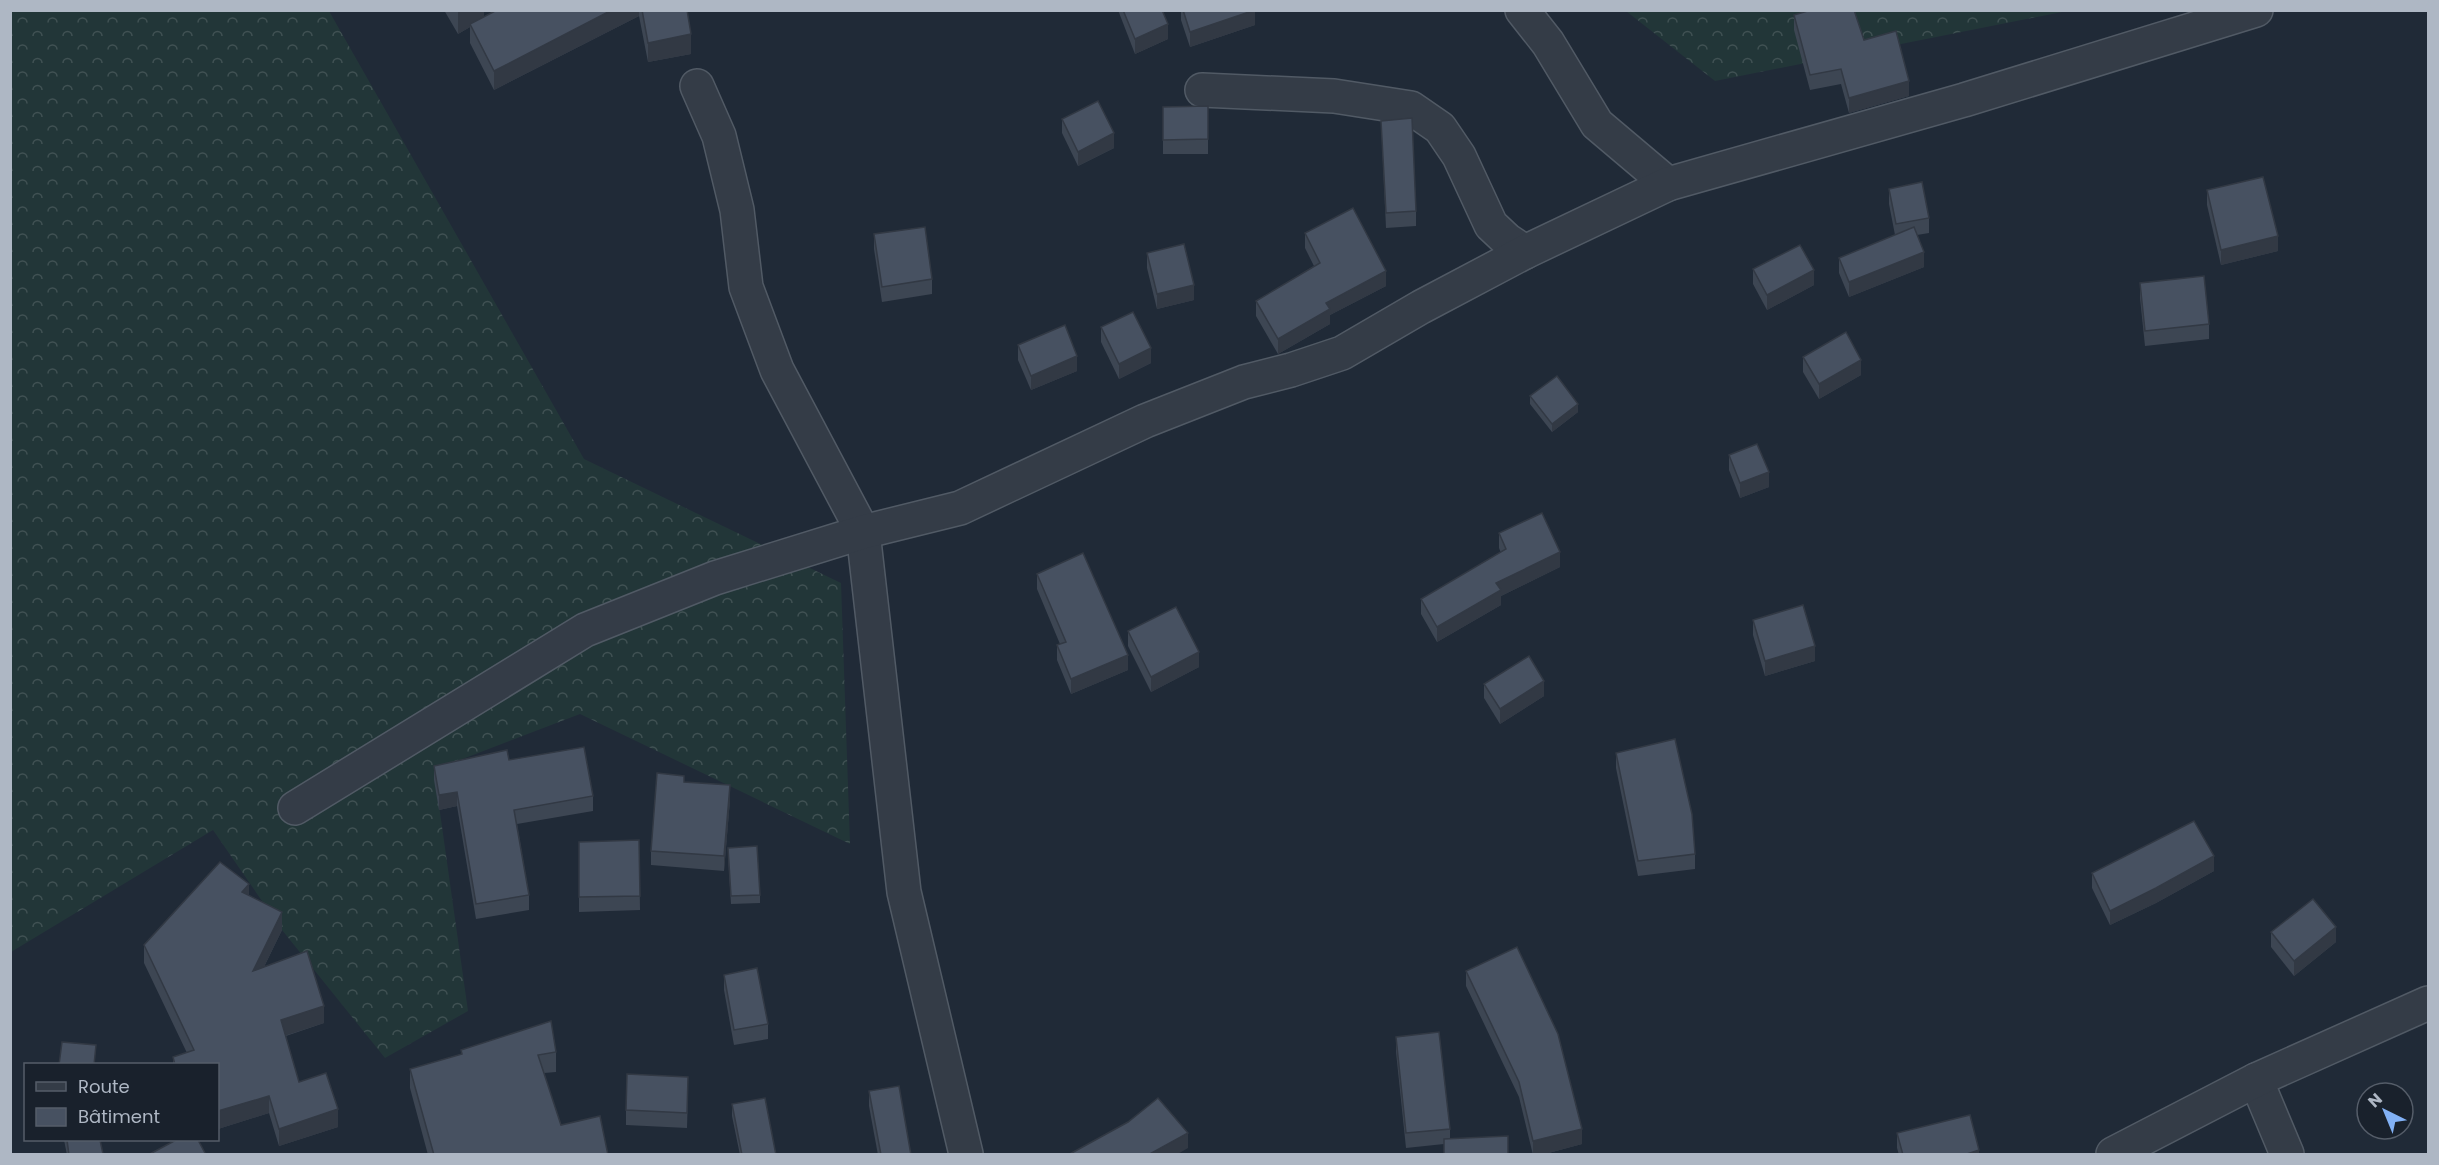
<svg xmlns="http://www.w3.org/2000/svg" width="2439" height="1165" viewBox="0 0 2439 1165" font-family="Poppins,sans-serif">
<defs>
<pattern id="forest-crowns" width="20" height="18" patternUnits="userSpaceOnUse" patternTransform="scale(1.5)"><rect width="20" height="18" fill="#223638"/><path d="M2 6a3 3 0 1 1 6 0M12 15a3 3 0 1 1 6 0" fill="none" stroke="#405153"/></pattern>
</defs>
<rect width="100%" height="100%" fill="#202a37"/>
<g fill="url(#forest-crowns)">
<path d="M 11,11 L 329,11 L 584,459 L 841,583 L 850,844 L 580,714 L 434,770 L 468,1011 L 385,1058 L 282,930 L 213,830 L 11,952 Z"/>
<path d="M 1626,11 L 2067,11 L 1715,81 Z"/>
</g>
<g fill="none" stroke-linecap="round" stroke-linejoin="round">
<defs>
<g id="minor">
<path d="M 1522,10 L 1548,43 L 1597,124 L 1668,184"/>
<path d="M 697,86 L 719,136 L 737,210 L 746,287 L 777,370 L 863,532 L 904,892 L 966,1154"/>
<path d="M 1202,90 L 1334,96 L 1411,108 L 1440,128 L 1459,156 L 1491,225 L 1507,240 L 1525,252"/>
<path d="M 295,808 L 585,630 L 715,578 L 863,532 L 960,508 L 1145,421 L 1244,382 L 1291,370 L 1342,353 L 1421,307 L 1525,252 L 1668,184 L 1964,100 L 2256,10"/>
<path d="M 2256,1080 L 2287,1154"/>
<path d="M 2113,1154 L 2256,1080 L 2428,1003"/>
</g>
</defs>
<use href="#minor" stroke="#515a65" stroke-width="36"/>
<use href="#minor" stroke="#343c47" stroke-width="33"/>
</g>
<g fill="#3d4653">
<path d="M 444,10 L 484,10 L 484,17 L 496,10 L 687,10 L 691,54 L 648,62 L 639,16 L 494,90 L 470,43 L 470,27 L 458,34 Z"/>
<path d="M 1118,10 L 1162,10 L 1168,39 L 1135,54 Z"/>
<path d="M 1181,10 L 1255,10 L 1255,25 L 1190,47 L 1181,20 Z"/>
<path d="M 1794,15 L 1864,40 L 1909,96 L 1849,113 L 1841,84 L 1810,90 L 1794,30 Z"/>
<path d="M 1208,106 L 1208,154 L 1163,154 L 1163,107 Z"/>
<path d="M 1062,119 L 1114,148 L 1078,166 L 1062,133 Z"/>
<path d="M 1381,121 L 1416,211 L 1416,226 L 1386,228 Z"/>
<path d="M 1889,189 L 1929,218 L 1929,233 L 1917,235 L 1924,267 L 1849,297 L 1839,273 L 1839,258 L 1895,235 L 1889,204 Z"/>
<path d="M 2207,190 L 2278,251 L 2221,265 L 2207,205 Z"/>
<path d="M 1305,233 L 1386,286 L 1330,315 L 1330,324 L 1278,354 L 1256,316 L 1256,301 L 1314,266 L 1305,248 Z"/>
<path d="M 874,234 L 932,279 L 932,294 L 882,302 L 874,249 Z"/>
<path d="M 1147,253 L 1194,300 L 1157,309 L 1147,268 Z"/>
<path d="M 1753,269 L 1814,285 L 1767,310 L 1753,284 Z"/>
<path d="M 2140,283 L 2209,324 L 2209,339 L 2145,346 L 2140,298 Z"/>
<path d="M 1101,327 L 1151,363 L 1119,379 L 1101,342 Z"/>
<path d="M 1018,345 L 1077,371 L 1031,390 L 1018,360 Z"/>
<path d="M 1803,357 L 1861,375 L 1819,399 L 1803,372 Z"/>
<path d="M 1530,396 L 1578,412 L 1552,432 L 1530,404 Z"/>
<path d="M 1729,455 L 1769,487 L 1740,498 L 1729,470 Z"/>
<path d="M 1499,533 L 1560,567 L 1501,596 L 1501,605 L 1437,642 L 1421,614 L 1421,599 L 1501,553 L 1499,548 Z"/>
<path d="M 1037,574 L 1128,670 L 1071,694 L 1057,660 L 1057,645 L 1060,644 L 1037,589 Z"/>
<path d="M 1753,620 L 1815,661 L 1765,676 L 1753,635 Z"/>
<path d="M 1128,631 L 1199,667 L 1151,692 L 1128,646 Z"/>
<path d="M 1484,684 L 1544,696 L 1500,724 L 1484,698 Z"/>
<path d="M 1616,753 L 1695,854 L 1695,869 L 1638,876 L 1616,768 Z"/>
<path d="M 509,760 L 593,796 L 593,811 L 517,824 L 529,895 L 529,910 L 476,919 L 457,806 L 439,810 L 434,780 L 434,766 Z"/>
<path d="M 684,782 L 730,800 L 724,871 L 651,865 L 651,851 Z"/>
<path d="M 639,840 L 640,910 L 579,912 L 579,842 Z"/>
<path d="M 728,856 L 760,895 L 760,903 L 731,904 Z"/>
<path d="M 2214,871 L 2156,903 L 2110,925 L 2092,888 L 2092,873 Z"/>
<path d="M 249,896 L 282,930 L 264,967 L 324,1023 L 286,1036 L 299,1082 L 338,1127 L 279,1146 L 269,1113 L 218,1129 L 218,1065 L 173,1065 L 173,1057 L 187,1053 L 144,963 L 144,945 Z"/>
<path d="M 2271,932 L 2336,942 L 2294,976 L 2271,947 Z"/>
<path d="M 1466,971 L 1582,1144 L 1541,1155 L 1533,1155 L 1519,1097 L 1466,986 Z"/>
<path d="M 724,975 L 768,1024 L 768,1039 L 734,1045 L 724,990 Z"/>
<path d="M 1396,1037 L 1450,1129 L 1450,1139 L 1508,1155 L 1444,1155 L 1444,1144 L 1406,1148 L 1396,1052 Z"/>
<path d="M 461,1050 L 556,1052 L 556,1072 L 544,1073 L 561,1125 L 608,1155 L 428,1155 L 410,1088 L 410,1069 L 461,1054 Z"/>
<path d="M 869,1091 L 911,1155 L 878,1155 L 869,1106 Z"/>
<path d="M 688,1092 L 687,1128 L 626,1125 L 626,1110 Z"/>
<path d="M 732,1104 L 776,1155 L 740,1155 L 732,1116 Z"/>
<path d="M 1897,1133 L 1979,1155 L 1899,1155 L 1897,1148 Z"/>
<path d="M 64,1140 L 100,1140 L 103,1155 L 67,1155 Z"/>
</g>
<g fill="#323944">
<path d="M 461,10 L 484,10 L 484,18 L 470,24 L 470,27 L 458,34 L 458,12 Z"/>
<path d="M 612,10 L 639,10 L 639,16 L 494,90 L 494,71 Z"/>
<path d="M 1255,10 L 1255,25 L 1190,47 L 1190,32 Z"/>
<path d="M 1168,24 L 1168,39 L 1135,54 L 1135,39 Z"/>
<path d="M 691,34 L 691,54 L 648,62 L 648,43 Z"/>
<path d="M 1909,81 L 1909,96 L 1849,113 L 1849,98 Z"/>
<path d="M 1114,133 L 1114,148 L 1078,166 L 1078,152 Z"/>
<path d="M 2278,236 L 2278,251 L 2221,265 L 2221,250 Z"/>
<path d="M 1924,252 L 1924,267 L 1849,297 L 1849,282 Z"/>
<path d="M 1814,270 L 1814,285 L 1767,310 L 1767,295 Z"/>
<path d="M 1386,271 L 1386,286 L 1330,315 L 1330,324 L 1278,354 L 1278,339 L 1326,303 Z"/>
<path d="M 1194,285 L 1194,300 L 1157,309 L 1157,294 Z"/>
<path d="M 1151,348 L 1151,363 L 1119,379 L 1119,364 Z"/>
<path d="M 1077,356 L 1077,371 L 1031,390 L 1031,376 Z"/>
<path d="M 1861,360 L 1861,375 L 1819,399 L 1819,384 Z"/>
<path d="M 1578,404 L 1578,412 L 1552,432 L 1552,424 Z"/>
<path d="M 1769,472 L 1769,487 L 1740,498 L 1740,483 Z"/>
<path d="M 1560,552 L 1560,567 L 1501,596 L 1501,605 L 1437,642 L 1437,627 L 1496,583 Z"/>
<path d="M 1815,646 L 1815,661 L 1765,676 L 1765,661 Z"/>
<path d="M 1199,652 L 1199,667 L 1151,692 L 1151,677 Z"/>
<path d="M 1128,655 L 1128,670 L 1071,694 L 1071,679 Z"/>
<path d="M 1544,681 L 1544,696 L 1500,724 L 1500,709 Z"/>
<path d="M 730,785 L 730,800 L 724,871 L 724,856 Z"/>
<path d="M 457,792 L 457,806 L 439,810 L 439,795 Z"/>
<path d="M 2214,856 L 2214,871 L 2156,903 L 2110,925 L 2110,911 Z"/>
<path d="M 249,884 L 249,901 L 242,892 Z"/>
<path d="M 282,912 L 282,930 L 253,989 L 253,971 Z"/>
<path d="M 2336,927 L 2336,942 L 2294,976 L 2294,961 Z"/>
<path d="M 324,1006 L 324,1023 L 281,1037 L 281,1020 Z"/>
<path d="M 269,1096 L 269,1113 L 218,1129 L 218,1111 Z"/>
<path d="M 338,1109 L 338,1127 L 279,1146 L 279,1129 Z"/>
<path d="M 1582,1129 L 1582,1144 L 1541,1155 L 1533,1155 L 1533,1141 Z"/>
<path d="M 1188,1133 L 1188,1148 L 1176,1155 L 1148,1155 Z"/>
<path d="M 1979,1150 L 1979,1155 L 1964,1155 Z"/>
</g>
<g fill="#475161" stroke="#323944" stroke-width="1.5">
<path d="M 497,10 L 612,10 L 494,71 L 470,24 Z"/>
<path d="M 642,10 L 687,10 L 691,34 L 648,43 Z"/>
<path d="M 1123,10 L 1162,10 L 1168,24 L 1135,39 Z"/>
<path d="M 1183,10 L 1255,10 L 1190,32 Z"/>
<path d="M 1811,10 L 1854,10 L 1864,40 L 1896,31 L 1909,81 L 1849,98 L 1841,69 L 1810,75 L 1794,15 Z"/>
<path d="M 1098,101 L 1114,133 L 1078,152 L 1062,119 Z"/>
<path d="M 1208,106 L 1208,139 L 1163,140 L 1163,107 Z"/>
<path d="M 1412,118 L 1416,211 L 1386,213 L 1381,121 Z"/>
<path d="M 2263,177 L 2278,236 L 2221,250 L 2207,190 Z"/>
<path d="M 1922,182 L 1929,218 L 1896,224 L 1889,189 Z"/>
<path d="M 1353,208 L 1386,271 L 1326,303 L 1330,309 L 1278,339 L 1256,301 L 1320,263 L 1305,233 Z"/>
<path d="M 925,227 L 932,279 L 882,287 L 874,234 Z"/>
<path d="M 1914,227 L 1924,252 L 1849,282 L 1839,258 Z"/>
<path d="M 1184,244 L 1194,285 L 1157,294 L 1147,253 Z"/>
<path d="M 1800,245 L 1814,270 L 1767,295 L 1753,269 Z"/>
<path d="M 2204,276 L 2209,324 L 2145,331 L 2140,283 Z"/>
<path d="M 1133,312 L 1151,348 L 1119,364 L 1101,327 Z"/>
<path d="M 1065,325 L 1077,356 L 1031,376 L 1018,345 Z"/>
<path d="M 1846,332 L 1861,360 L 1819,384 L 1803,357 Z"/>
<path d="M 1557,376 L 1578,404 L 1552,424 L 1530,396 Z"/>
<path d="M 1757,444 L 1769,472 L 1740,483 L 1729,455 Z"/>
<path d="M 1542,513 L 1560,552 L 1496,583 L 1501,590 L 1437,627 L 1421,599 L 1506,549 L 1499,533 Z"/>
<path d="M 1083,553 L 1128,655 L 1071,679 L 1057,645 L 1066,642 L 1037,574 Z"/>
<path d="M 1803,605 L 1815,646 L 1765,661 L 1753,620 Z"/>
<path d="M 1176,607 L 1199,652 L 1151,677 L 1128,631 Z"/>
<path d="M 1529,656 L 1544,681 L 1500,709 L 1484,684 Z"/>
<path d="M 1675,739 L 1692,814 L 1695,854 L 1638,861 L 1616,753 Z"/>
<path d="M 584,747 L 593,796 L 514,810 L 529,895 L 476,904 L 457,792 L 439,795 L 434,766 L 507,750 L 509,760 Z"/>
<path d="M 657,773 L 684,776 L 684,782 L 730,785 L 724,856 L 651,851 Z"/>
<path d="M 2194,821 L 2214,856 L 2156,888 L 2110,911 L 2092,873 Z"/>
<path d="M 639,840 L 640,896 L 579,897 L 579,842 Z"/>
<path d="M 757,846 L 760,895 L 731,896 L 728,848 Z"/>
<path d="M 220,862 L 249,884 L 242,892 L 282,912 L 253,971 L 307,951 L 324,1006 L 281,1020 L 299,1082 L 326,1073 L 338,1109 L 279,1129 L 269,1096 L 218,1111 L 218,1065 L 175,1065 L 173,1057 L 194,1050 L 144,945 Z"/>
<path d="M 2313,899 L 2336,927 L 2294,961 L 2271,932 Z"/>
<path d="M 1517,947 L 1558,1034 L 1582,1129 L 1533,1141 L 1519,1082 L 1466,971 Z"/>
<path d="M 757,968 L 768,1024 L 734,1030 L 724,975 Z"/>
<path d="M 551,1021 L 556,1052 L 538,1055 L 561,1125 L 600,1116 L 608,1155 L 434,1155 L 410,1069 L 462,1054 L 461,1050 Z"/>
<path d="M 1439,1032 L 1450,1129 L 1406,1133 L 1396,1037 Z"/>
<path d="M 62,1042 L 96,1045 L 94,1065 L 59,1065 Z"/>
<path d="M 627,1074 L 688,1077 L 687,1113 L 626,1110 Z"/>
<path d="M 899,1086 L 911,1155 L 881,1155 L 869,1091 Z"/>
<path d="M 765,1098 L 776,1155 L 742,1155 L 732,1104 Z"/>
<path d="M 1158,1098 L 1188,1133 L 1148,1155 L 1068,1155 L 1128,1122 Z"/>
<path d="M 1970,1115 L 1979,1150 L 1964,1155 L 1903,1155 L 1897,1133 Z"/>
<path d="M 1508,1136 L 1508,1155 L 1444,1155 L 1444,1139 Z"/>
<path d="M 67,1140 L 100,1140 L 103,1154 L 69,1155 Z"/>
<path d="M 176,1140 L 198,1140 L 206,1155 L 148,1155 Z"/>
</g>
<rect width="2439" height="1165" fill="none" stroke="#aeb7c4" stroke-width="24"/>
<rect x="24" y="1063" width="195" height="78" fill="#19212c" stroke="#555d69" stroke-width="1.5"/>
<rect x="36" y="1082" width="30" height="9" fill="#343c47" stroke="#555d69" stroke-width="1.5"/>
<text x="78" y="1093" font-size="18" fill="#aeb7c4">Route</text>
<rect x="36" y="1108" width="30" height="18" fill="#475161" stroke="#555d69" stroke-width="1.5"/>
<text x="78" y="1123" font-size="18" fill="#aeb7c4">Bâtiment</text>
<g transform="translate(2385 1111) rotate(317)"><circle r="28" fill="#19212c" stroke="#555d69" stroke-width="1.5"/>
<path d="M0-4.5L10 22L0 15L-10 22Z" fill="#82b1f5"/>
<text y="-9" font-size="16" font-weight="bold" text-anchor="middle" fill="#aeb7c4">N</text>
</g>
</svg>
